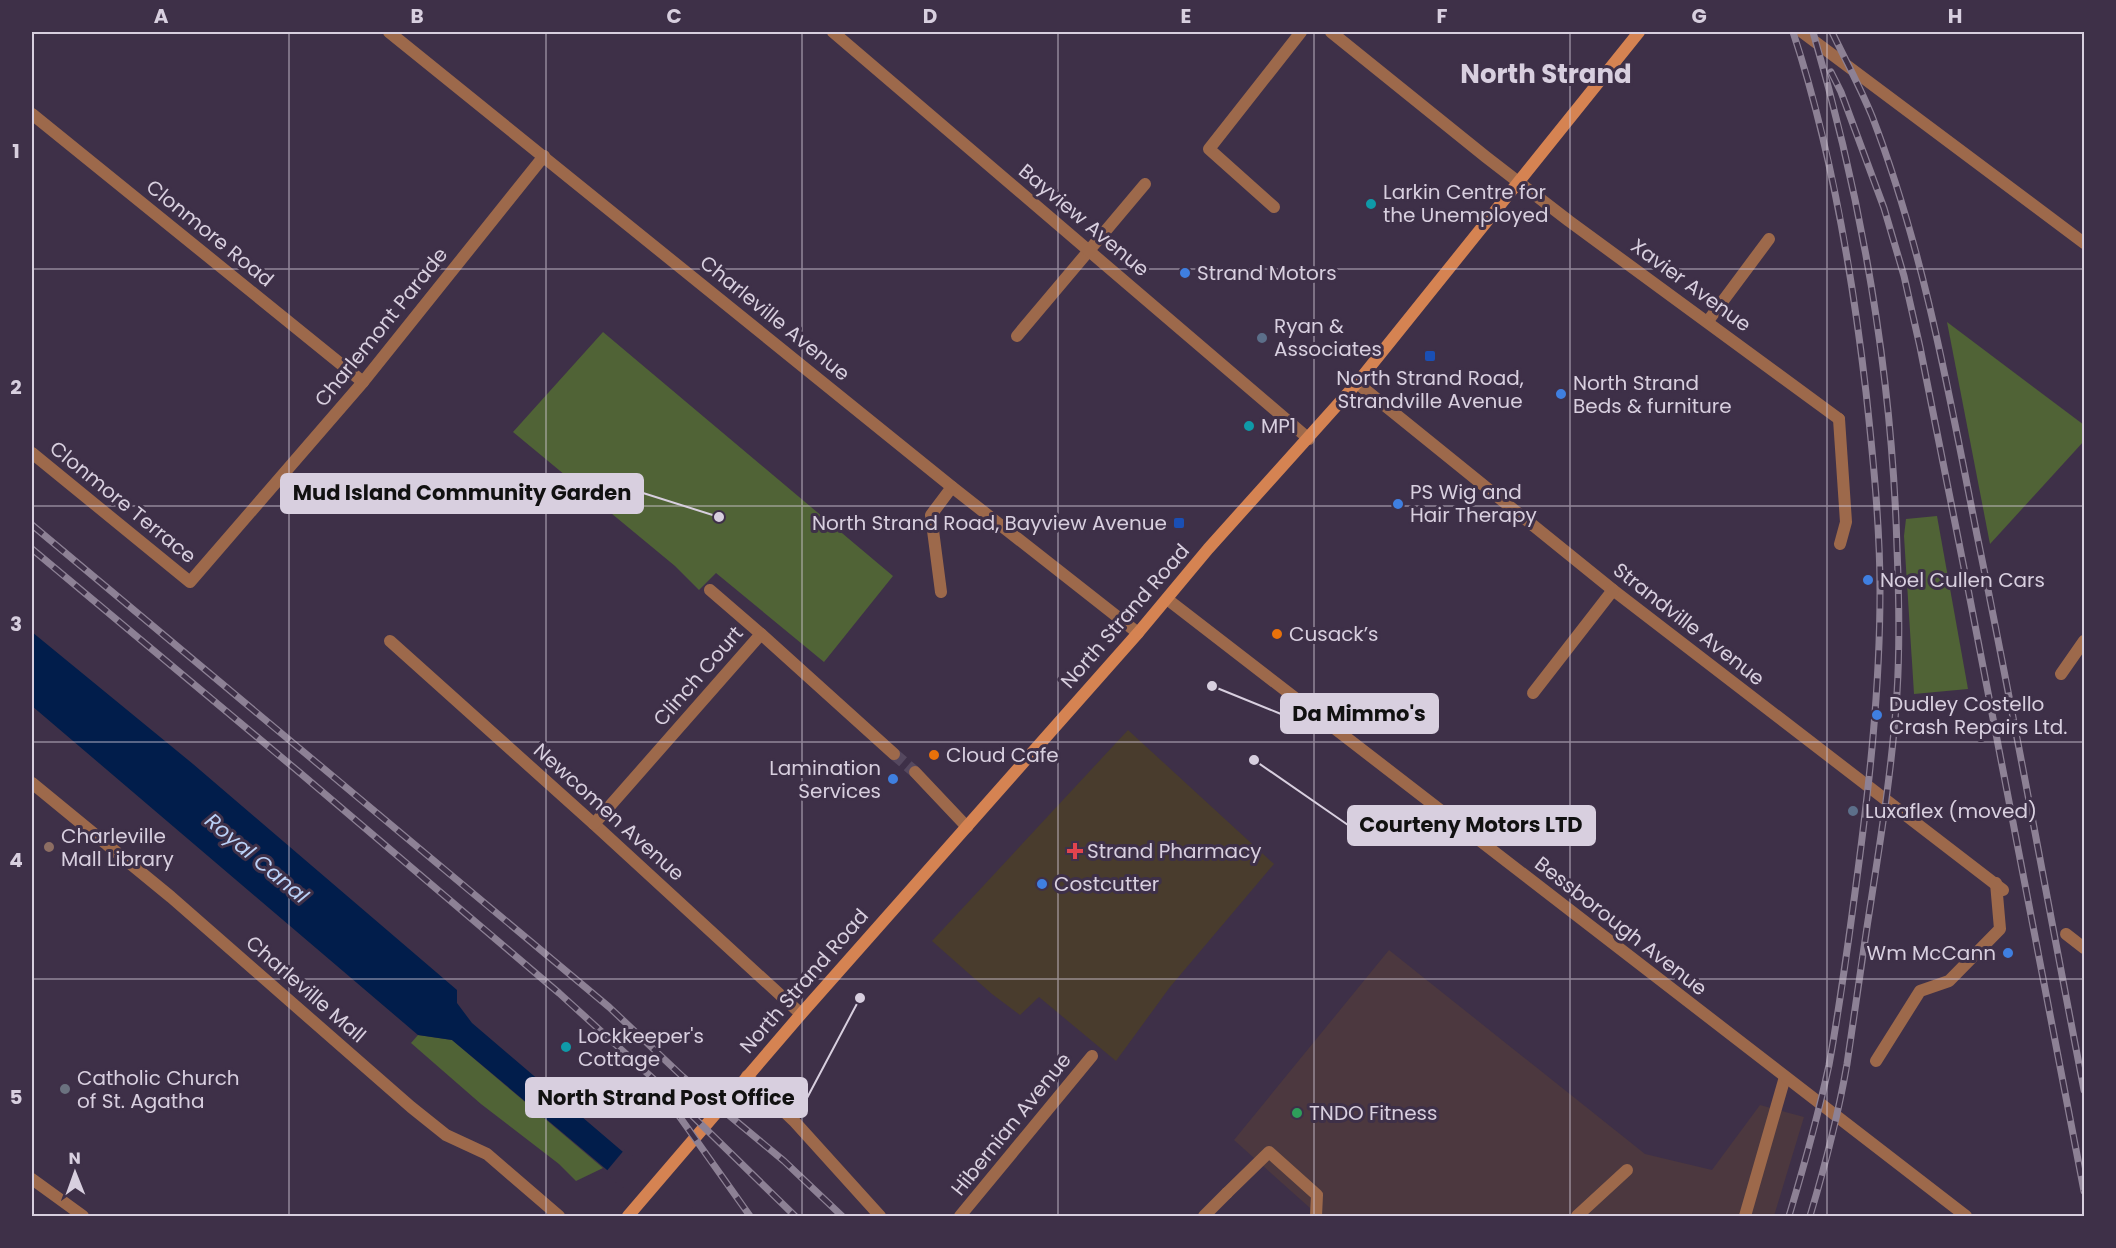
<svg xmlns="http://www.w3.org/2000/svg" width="2116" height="1248" viewBox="0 0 2116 1248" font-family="Poppins,sans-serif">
<rect width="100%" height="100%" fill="#3e3048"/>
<path fill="#493c2d" d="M 1128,730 L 1274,864 L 1170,987 L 1116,1061 L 1039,997 L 1020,1015 L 992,994 L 932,941 Z"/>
<path fill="#4c383f" d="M 1389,950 L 1645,1154 L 1712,1170 L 1760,1105 L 1804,1117 L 1774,1216 L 1319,1216 L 1234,1140 Z"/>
<g fill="#506336">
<path d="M 1947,322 L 2084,425 L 2084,441 L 1990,544 Z"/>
<path d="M 603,332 L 893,576 L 824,662 L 716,573 L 699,590 L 675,566 L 513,432 Z"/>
<path d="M 1937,516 L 1968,689 L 1914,694 L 1904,536 L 1906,519 Z"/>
<path d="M 418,1035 L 452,1040 L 603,1168 L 576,1181 L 559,1164 L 481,1104 L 411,1043 Z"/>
</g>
<path fill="#011d4b" d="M 32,632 L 193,764 L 457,990 L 457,1003 L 472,1023 L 698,1216 L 662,1216 L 452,1040 L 418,1035 L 32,706 Z"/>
<path fill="#3e3048" d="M 625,1149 L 700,1214 L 701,1216 L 657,1216 L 605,1173 Z"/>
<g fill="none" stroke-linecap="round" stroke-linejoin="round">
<path stroke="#55485f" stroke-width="12" stroke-dasharray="12 6" stroke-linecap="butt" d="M 894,754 L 915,772"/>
<g stroke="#9d694b" stroke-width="12">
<path d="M 1274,207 L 1209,149 L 1301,32"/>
<path d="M 1708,321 L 1769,239"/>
<path d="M 1017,336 L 1145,184"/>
<path d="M 1839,419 L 1846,522 L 1840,544"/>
<path d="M 710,590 L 761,634"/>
<path d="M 941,592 L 931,515 L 952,487"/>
<path d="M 1876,1061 L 1920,991 L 1949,981 L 2000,929 L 1996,883"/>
<path d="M 1227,1193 L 1269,1152 L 1317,1195 L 1316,1216"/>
<path d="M 1577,1216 L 1627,1170"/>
<path d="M 1745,1216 L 1785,1077"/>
</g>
<g stroke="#9d694b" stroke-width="12">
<path d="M 389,32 L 952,487 L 1138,633"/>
<path d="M 833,32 L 1309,439"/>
<path d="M 1331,32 L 1486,157 L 1569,221 L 1839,419"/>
<path d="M 1802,32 L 2084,243"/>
<path d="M 32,114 L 363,382"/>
<path d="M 1357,383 L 1613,590 L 2003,890"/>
<path d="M 32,453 L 190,582 L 363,382 L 544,156"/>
<path d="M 1167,599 L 1966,1216"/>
<path d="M 390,641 L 594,824 L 801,1014"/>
<path d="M 2061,674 L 2084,641"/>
<path d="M 1533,693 L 1613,590"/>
<path d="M 915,772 L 967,827"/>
<path d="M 32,783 L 171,897 L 411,1107 L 446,1135 L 487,1154 L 559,1216"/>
<path d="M 594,824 L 761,634 L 894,754"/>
<path d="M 2066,934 L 2084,948"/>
<path d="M 747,1076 L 795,1122 L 880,1216"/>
<path d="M 32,1179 L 83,1216"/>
<path d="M 960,1216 L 1092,1056"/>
<path d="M 1204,1216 L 1227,1193"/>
</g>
<path stroke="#d58352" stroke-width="12" d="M 628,1216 L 801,1014 L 1138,633 L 1208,549 L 1357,383 L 1639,32"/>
<defs>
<g id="rail">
<path d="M 1832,32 C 1845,59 1860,87 1872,116 C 1924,251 1949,394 1977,535 C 2015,720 2048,905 2084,1090"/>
<path d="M 1831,72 L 1841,92 L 1884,208 L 1904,276 L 1920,347 L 1965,573 L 2084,1191"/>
<path d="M 32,525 L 609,1007 L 683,1077 L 784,1161 L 842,1216"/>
<path d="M 32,549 L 299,772 L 559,993 L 669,1093 L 795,1216"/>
<path d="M 672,1106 L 750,1216"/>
<path d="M 1789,1216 C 1804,1166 1818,1116 1829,1065 C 1840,1005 1848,945 1856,885 C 1869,788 1880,689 1880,591 C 1880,525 1873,457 1866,392 C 1852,271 1831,147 1793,32"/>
<path d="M 1810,1216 C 1825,1166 1838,1116 1847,1064 C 1854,1018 1860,972 1867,927 C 1879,849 1892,772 1897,693 C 1900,645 1899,596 1897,548 C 1892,374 1862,200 1813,32"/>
</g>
</defs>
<use href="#rail" stroke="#8d8195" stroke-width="7"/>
<use href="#rail" stroke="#3e3048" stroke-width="4.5" stroke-dasharray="14" stroke-linecap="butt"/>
</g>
<path fill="none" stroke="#d8cfdf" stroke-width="1.5" stroke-opacity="0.55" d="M 289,32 L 289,1216M 546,32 L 546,1216M 802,32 L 802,1216M 1058,32 L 1058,1216M 1314,32 L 1314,1216M 1570,32 L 1570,1216M 1827,32 L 1827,1216M 32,269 L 2084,269M 32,506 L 2084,506M 32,742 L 2084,742M 32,979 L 2084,979"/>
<g fill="#0f9aa8" stroke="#3e3048" stroke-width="2">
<circle cx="1371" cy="204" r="6"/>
<circle cx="1249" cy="426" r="6"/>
<circle cx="566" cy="1047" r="6"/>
</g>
<g fill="#3f7fe0" stroke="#3e3048" stroke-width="2">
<circle cx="1185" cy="273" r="6"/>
<circle cx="1561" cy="394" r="6"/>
<circle cx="1398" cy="504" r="6"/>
<circle cx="1868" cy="580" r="6"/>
<circle cx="1877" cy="715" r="6"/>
<circle cx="893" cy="779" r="6"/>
<circle cx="1042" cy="884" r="6"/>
<circle cx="2008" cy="953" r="6"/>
</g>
<g fill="#5c6f8a" stroke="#3e3048" stroke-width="2">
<circle cx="1262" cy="338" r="6"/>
<circle cx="1853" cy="811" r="6"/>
</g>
<g fill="#1a4fb4" stroke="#3e3048" stroke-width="2">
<rect x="1424" y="350" width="12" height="12" rx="3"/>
<rect x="1173" y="517" width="12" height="12" rx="3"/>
</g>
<g fill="#e8710a" stroke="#3e3048" stroke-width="2">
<circle cx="1277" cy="634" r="6"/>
<circle cx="934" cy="755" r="6"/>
</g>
<circle fill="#8d6e63" stroke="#3e3048" stroke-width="2" cx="49" cy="847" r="6"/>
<path fill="#e0444e" stroke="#3e3048" stroke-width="2" d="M1072 842h6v6h6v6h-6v6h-6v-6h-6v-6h6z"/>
<circle fill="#6b7280" stroke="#3e3048" stroke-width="2" cx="65" cy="1089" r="6"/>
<circle fill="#2e9e5b" stroke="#3e3048" stroke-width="2" cx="1297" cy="1113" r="6"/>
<g text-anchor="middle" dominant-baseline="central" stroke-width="6" stroke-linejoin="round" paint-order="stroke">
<g font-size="20" fill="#d8cfdf" stroke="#3e3048" text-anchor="start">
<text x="1383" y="192">Larkin Centre for<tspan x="1383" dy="23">the Unemployed</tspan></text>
<text x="1197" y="273">Strand Motors</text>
<text x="1274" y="326">Ryan &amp;<tspan x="1274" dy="23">Associates</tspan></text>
<text x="1430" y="378" text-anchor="middle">North Strand Road,<tspan x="1430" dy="23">Strandville Avenue</tspan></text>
<text x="1573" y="383">North Strand<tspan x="1573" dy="23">Beds &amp; furniture</tspan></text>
<text x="1261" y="426">MP1</text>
<text x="1410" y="492">PS Wig and<tspan x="1410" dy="23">Hair Therapy</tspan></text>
<text x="1167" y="523" text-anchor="end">North Strand Road, Bayview Avenue</text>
<text x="1880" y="580">Noel Cullen Cars</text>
<text x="1289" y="634">Cusack’s</text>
<text x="1889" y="704">Dudley Costello<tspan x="1889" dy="23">Crash Repairs Ltd.</tspan></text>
<text x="946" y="755">Cloud Cafe</text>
<text x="881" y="768" text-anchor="end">Lamination<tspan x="881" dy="23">Services</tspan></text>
<text x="1865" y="811">Luxaflex (moved)</text>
<text x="61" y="836">Charleville<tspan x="61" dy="23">Mall Library</tspan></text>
<text x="1087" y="851">Strand Pharmacy</text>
<text x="1054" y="884">Costcutter</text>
<text x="1996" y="953" text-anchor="end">Wm McCann</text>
<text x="578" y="1036">Lockkeeper's<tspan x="578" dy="23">Cottage</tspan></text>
<text x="77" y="1078">Catholic Church<tspan x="77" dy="23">of St. Agatha</tspan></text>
<text x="1309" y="1113">TNDO Fitness</text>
</g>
<g font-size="20" fill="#d8cfdf" stroke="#3e3048">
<text transform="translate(1084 220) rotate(40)">Bayview Avenue</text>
<text transform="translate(210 233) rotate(39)">Clonmore Road</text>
<text transform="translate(1691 285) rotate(36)">Xavier Avenue</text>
<text transform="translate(775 318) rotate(39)">Charleville Avenue</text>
<text transform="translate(381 327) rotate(-51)">Charlemont Parade</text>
<text transform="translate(123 502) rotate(39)">Clonmore Terrace</text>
<text transform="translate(1125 616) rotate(-49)">North Strand Road</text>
<text transform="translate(1689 624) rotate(38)">Strandville Avenue</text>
<text transform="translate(698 676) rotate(-49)">Clinch Court</text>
<text transform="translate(609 812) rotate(42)">Newcomen Avenue</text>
<text transform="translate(1621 926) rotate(38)">Bessborough Avenue</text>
<text transform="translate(804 981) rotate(-49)">North Strand Road</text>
<text transform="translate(306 989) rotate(41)">Charleville Mall</text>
<text transform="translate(1011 1124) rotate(-51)">Hibernian Avenue</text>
</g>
<g font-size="21" font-style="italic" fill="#bad1f7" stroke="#3e3048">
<text transform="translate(257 858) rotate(40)">Royal Canal</text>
</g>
<g font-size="26" font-weight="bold" fill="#d8cfdf" stroke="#3e3048">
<text x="1546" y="74">North Strand</text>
</g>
</g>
<path fill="none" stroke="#d8cfdf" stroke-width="2" d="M719 517L643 493M1212 686L1281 714M1254 760L1348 825M860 998L807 1098"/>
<g fill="#d8cfdf" stroke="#3e3048" stroke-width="2">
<circle cx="719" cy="517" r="6"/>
<circle cx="1212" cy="686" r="6"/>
<circle cx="1254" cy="760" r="6"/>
<circle cx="860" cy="998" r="6"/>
</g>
<g fill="#d8cfdf" stroke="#d8cfdf" stroke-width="2">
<rect x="281" y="474" width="362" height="39" rx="6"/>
<rect x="1281" y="694" width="157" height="39" rx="6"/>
<rect x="1348" y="806" width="247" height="39" rx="6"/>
<rect x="526" y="1078" width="281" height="39" rx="6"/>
</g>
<g font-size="21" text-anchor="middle" font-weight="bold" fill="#111">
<text x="462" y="500">Mud Island Community Garden</text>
<text x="1359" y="721">Da Mimmo's</text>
<text x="1471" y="832">Courteny Motors LTD</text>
<text x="666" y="1105">North Strand Post Office</text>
</g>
<rect width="2116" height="1248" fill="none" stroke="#3e3048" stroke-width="66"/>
<g transform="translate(75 1173) rotate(359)" stroke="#3e3048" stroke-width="4.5" paint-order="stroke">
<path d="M0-4.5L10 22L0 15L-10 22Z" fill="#d8cfdf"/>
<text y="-9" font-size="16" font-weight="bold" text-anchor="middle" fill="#d8cfdf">N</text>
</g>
<rect x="33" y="33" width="2050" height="1182" fill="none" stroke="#d8cfdf" stroke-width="2"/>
<g font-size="20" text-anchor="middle" font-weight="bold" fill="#d8cfdf">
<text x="161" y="23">A</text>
<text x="417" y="23">B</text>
<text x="674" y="23">C</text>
<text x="930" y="23">D</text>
<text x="1186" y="23">E</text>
<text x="1442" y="23">F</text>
<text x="1699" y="23">G</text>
<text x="1955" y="23">H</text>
<text x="16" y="158">1</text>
<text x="16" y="394">2</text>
<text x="16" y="631">3</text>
<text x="16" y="867">4</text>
<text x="16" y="1104">5</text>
</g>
</svg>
